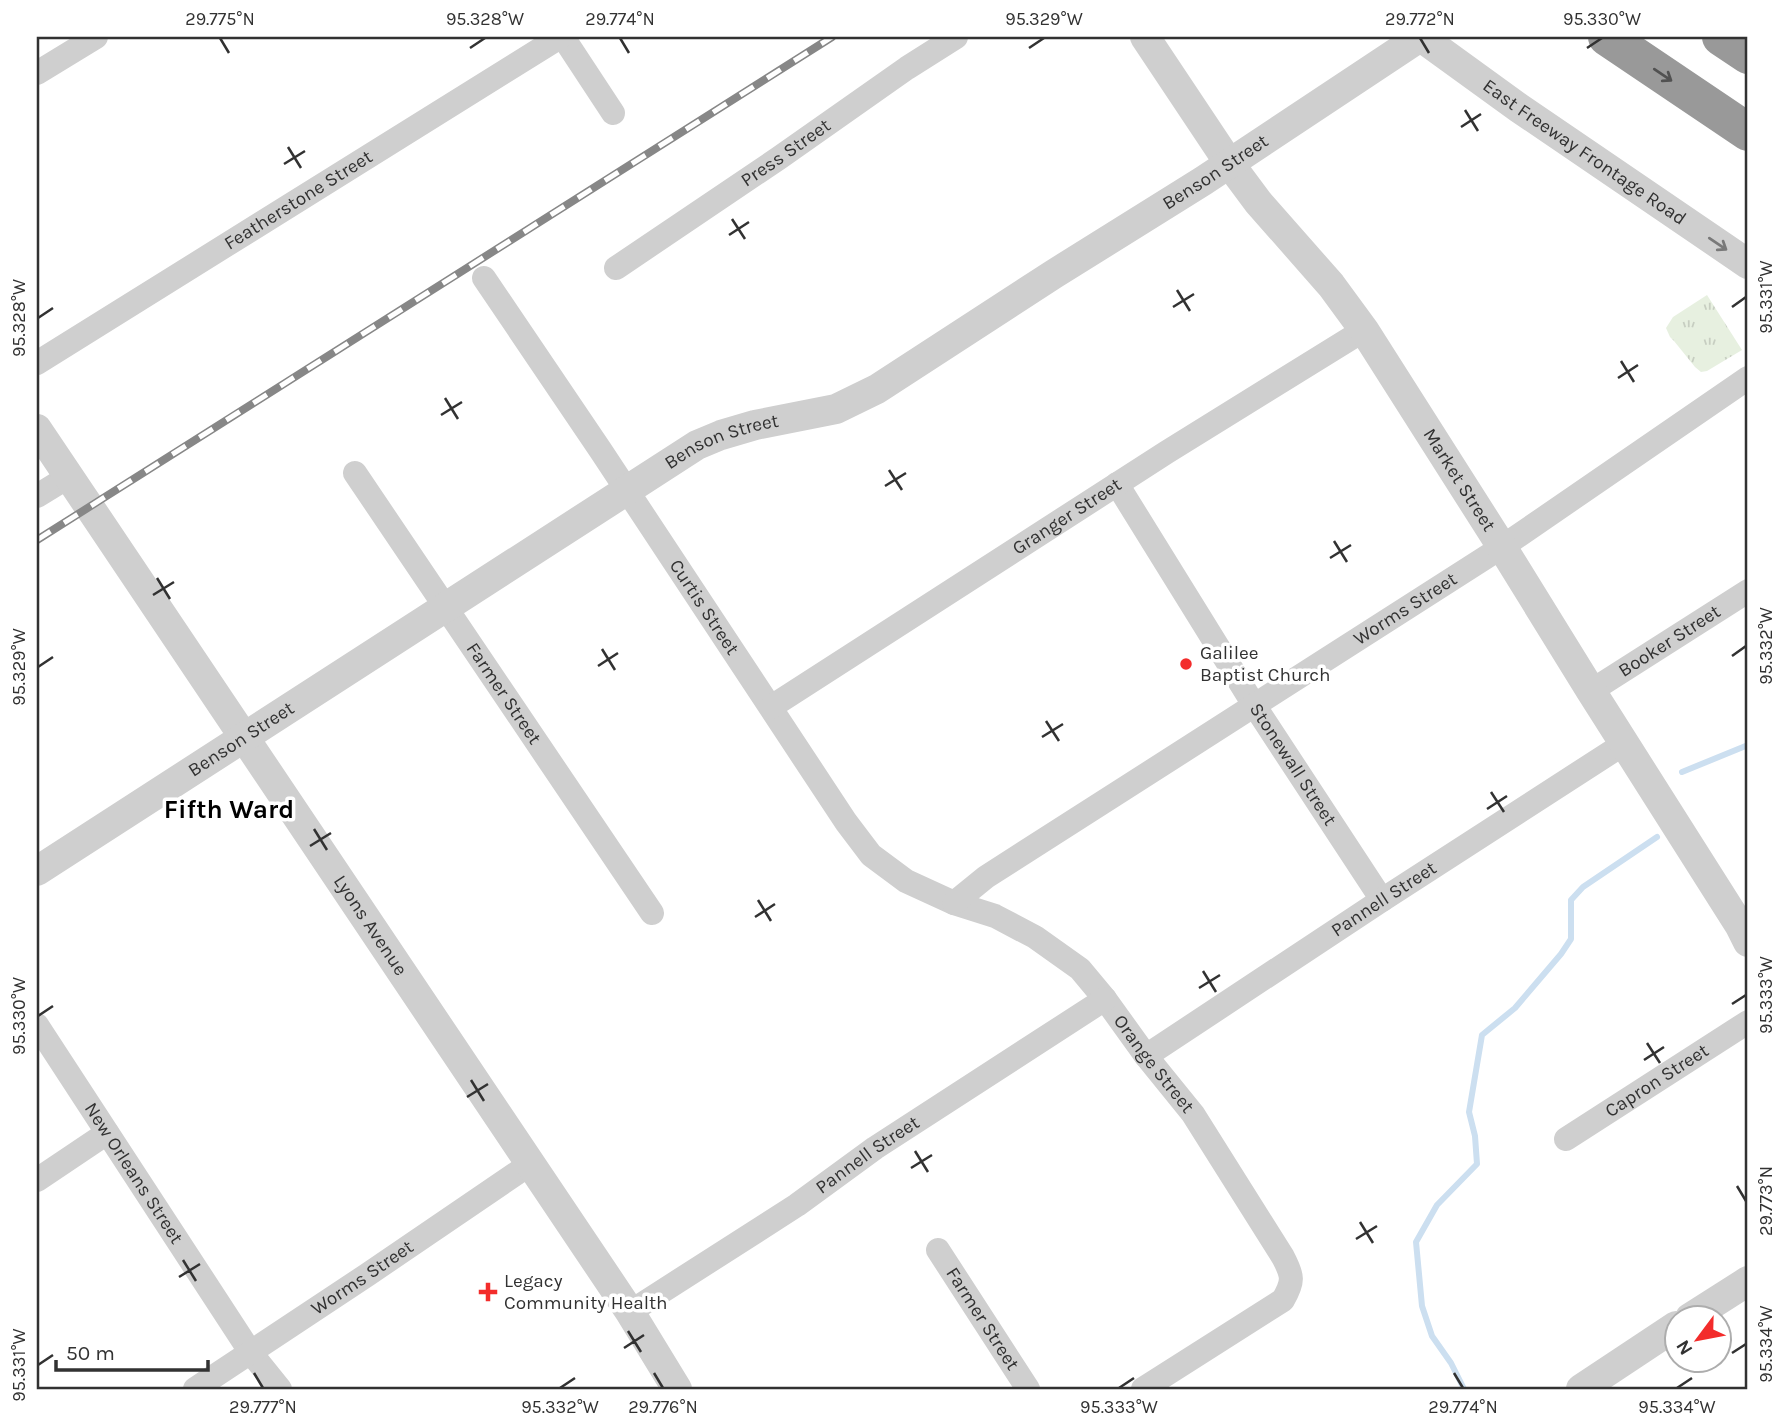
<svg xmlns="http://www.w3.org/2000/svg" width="1785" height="1426" viewBox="0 0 1785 1426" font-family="Karla,sans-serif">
<defs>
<pattern id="grass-tufts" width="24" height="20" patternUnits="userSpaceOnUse" patternTransform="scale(1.75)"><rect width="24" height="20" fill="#e7f0e0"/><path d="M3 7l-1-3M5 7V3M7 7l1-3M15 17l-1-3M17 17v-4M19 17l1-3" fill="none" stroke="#c7cec1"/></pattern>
</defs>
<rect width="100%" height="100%" fill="#fff"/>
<path fill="url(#grass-tufts)" d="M 1707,295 L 1742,350 L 1707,371 L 1701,372 L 1695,367 L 1674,341 L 1670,337 L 1666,328 L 1673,317 Z"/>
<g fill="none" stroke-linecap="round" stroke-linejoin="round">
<g stroke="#ccdff0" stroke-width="6">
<path d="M 1682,772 L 1748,745"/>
<path d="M 1464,1389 L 1451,1363 L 1432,1336 L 1422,1306 L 1416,1242 L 1437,1205 L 1477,1164 L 1475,1136 L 1469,1112 L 1482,1035 L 1515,1008 L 1561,954 L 1571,939 L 1571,900 L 1583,887 L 1657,837"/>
</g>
<g stroke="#cfcfcf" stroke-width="24">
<path d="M 563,37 L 613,113"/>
<path d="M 37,73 L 96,37"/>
<path id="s1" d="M 616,268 L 779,158 L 907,68 L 956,37"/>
<path id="s2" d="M 484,278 L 601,451 L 846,822 L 871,855 L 906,881 L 954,903 L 995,916 L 1035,937 L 1080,969 L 1105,999 L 1146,1056 L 1193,1114 L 1283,1257 C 1293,1276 1294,1281 1283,1300 L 1143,1389"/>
<path id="s3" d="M 37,363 L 560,37"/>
<path id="s4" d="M 355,473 L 652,913"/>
<path id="s5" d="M 1117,484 L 1254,705 L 1382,900"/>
<path d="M 37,496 L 68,477"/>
<path id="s6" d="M 1591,691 L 1748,591"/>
<path id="s7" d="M 771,707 L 1167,452 L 1364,330"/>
<path id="s8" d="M 954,903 L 986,877 L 1502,547 L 1748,378"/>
<path id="s9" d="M 37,1025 L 251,1353 L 280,1389"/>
<path id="s10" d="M 1146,1056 L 1382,900 L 1625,743"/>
<path id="s11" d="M 1566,1139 L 1748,1022"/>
<path d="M 37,1180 L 107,1133"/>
<path id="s12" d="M 938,1250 L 1028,1389"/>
<path id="s13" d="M 630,1312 L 797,1205 L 875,1148 L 1105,999"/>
<path id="s14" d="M 195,1389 L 367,1275 L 530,1164"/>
</g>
<g stroke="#cfcfcf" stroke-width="30">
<path id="s15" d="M 1145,37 L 1229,163 L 1258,202 L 1331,285 L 1364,330 L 1502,547 L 1591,691 L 1740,926 L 1748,942"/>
<path id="s16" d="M 1421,37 L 1519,108 L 1748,264"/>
<path id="s17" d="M 37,429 L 630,1312 L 677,1389"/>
<path id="s18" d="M 37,871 L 697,445 L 721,435 L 755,425 L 836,409 L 877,389 L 1054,274 L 1203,181 L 1420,37"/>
<path d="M 1690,1318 L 1748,1281"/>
<path d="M 1581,1389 L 1676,1326"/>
</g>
<g stroke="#999" stroke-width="38">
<path d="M 1607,37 L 1748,132"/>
<path d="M 1721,37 L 1748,55"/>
</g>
<defs>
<path id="rail" d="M 37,540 L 832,37"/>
</defs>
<use href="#rail" stroke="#878787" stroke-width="8"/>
<use href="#rail" stroke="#fff" stroke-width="5" stroke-dasharray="16" stroke-linecap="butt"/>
</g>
<defs><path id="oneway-shaft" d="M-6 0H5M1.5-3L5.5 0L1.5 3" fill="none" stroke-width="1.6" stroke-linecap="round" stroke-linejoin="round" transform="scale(1.75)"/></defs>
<use stroke="#515151" href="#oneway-shaft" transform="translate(1663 75) rotate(34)"/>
<use stroke="#797979" href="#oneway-shaft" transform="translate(1718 244) rotate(34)"/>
<path fill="none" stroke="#323232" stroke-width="2.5" d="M 220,38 L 229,53M 620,38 L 629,53M 1420,38 L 1429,53M 470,48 L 485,38M 1029,48 L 1044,38M 1587,48 L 1602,38M 1465,110 L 1478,131M 1461,127 L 1481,114M 288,147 L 301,168M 284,164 L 305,151M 732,219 L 745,239M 729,235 L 749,222M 1177,290 L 1190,311M 1173,307 L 1194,294M 1732,307 L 1746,297M 38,318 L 53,308M 1621,361 L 1634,382M 1618,378 L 1638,365M 445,398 L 458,419M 441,415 L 462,402M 889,470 L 902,490M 885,486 L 906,473M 1334,541 L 1347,562M 1330,558 L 1351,545M 157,578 L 170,599M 153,595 L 174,582M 602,649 L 615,670M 1732,656 L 1746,646M 598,666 L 618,653M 38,667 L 53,657M 1046,721 L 1059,741M 1042,737 L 1063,724M 1491,792 L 1504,812M 1487,809 L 1507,796M 314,829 L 327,850M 310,846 L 331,833M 758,900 L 771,921M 755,917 L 775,904M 1203,971 L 1216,992M 1199,988 L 1220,975M 1732,1004 L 1746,995M 38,1016 L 53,1006M 1647,1043 L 1660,1063M 1644,1060 L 1664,1047M 471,1080 L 484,1101M 467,1097 L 488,1084M 915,1151 L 928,1172M 911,1168 L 932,1155M 1737,1186 L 1746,1201M 1360,1222 L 1373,1243M 1356,1239 L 1377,1226M 183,1260 L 196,1281M 179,1277 L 200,1264M 628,1331 L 641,1352M 624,1348 L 644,1335M 1732,1353 L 1746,1344M 38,1365 L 53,1355M 254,1373 L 263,1388M 654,1373 L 663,1388M 1454,1373 L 1463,1388M 560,1388 L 575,1378M 1119,1388 L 1134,1378M 1677,1388 L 1692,1378"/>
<g fill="#f32c2b" stroke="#fff" stroke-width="2.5">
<circle cx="1186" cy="664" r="7"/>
<path d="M484.5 1281.5h7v7h7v7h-7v7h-7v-7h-7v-7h7z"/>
</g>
<g text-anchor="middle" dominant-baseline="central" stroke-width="7" stroke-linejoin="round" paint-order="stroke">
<g font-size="19" fill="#323232" stroke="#fff">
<text stroke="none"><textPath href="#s16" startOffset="200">East Freeway Frontage Road</textPath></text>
<text stroke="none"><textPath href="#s1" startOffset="205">Press Street</textPath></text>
<text stroke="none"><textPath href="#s18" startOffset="1377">Benson Street</textPath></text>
<text stroke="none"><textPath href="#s3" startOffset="308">Featherstone Street</textPath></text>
<text stroke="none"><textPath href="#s18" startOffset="810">Benson Street</textPath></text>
<text stroke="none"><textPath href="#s15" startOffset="544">Market Street</textPath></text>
<text stroke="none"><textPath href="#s7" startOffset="352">Granger Street</textPath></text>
<text stroke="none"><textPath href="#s2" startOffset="396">Curtis Street</textPath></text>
<text stroke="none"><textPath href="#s8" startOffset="539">Worms Street</textPath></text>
<text stroke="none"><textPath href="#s6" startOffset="93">Booker Street</textPath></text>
<text stroke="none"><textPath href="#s4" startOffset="266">Farmer Street</textPath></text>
<text stroke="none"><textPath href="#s18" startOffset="243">Benson Street</textPath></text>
<text stroke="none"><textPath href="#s5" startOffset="331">Stonewall Street</textPath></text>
<text stroke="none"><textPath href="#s10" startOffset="285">Pannell Street</textPath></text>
<text stroke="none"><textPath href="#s17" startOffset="598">Lyons Avenue</textPath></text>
<text stroke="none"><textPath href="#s2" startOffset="1055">Orange Street</textPath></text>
<text stroke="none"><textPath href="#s11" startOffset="108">Capron Street</textPath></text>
<text stroke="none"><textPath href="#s13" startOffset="285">Pannell Street</textPath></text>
<text stroke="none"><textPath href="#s9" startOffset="177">New Orleans Street</textPath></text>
<text stroke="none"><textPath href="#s14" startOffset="201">Worms Street</textPath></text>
<text stroke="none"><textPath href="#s12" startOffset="82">Farmer Street</textPath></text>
</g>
<g font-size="19" fill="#323232" stroke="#fff" text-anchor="start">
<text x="1200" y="653">Galilee<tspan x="1200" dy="22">Baptist Church</tspan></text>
<text x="504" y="1281">Legacy<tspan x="504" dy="22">Community Health</tspan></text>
</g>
<g font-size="26" font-weight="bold" fill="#000" stroke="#fff">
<text x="229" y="809">Fifth Ward</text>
</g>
</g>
<rect width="1785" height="1426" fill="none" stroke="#ffffff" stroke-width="77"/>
<g transform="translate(1698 1339) rotate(238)"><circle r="33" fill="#ffffff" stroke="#adadad" stroke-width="2"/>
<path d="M0-5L12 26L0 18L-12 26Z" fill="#f32c2b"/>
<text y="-10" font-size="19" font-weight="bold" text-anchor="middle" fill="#323232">N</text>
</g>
<path d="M56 1360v10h152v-10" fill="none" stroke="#323232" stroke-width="3.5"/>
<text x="66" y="1360" font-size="21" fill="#323232" stroke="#ffffff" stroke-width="5" paint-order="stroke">50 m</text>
<rect x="38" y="38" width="1708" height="1350" fill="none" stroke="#323232" stroke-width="2.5"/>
<g font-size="18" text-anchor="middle" fill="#323232">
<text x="220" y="25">29.775°N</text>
<text x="485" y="25">95.328°W</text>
<text x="620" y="25">29.774°N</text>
<text x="1044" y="25">95.329°W</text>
<text x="1420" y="25">29.772°N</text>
<text x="1602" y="25">95.330°W</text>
<text transform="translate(1766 297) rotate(-90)" y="6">95.331°W</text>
<text transform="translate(19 318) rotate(-90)" y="6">95.328°W</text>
<text transform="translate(1766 646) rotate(-90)" y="6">95.332°W</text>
<text transform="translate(19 667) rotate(-90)" y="6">95.329°W</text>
<text transform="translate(1766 995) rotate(-90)" y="6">95.333°W</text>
<text transform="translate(19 1016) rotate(-90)" y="6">95.330°W</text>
<text transform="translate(1766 1201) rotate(-90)" y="6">29.773°N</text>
<text transform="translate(1766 1344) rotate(-90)" y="6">95.334°W</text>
<text transform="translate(19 1365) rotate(-90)" y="6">95.331°W</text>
<text x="263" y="1413">29.777°N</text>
<text x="560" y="1413">95.332°W</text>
<text x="663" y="1413">29.776°N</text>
<text x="1119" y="1413">95.333°W</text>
<text x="1463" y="1413">29.774°N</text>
<text x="1677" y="1413">95.334°W</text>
</g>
</svg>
